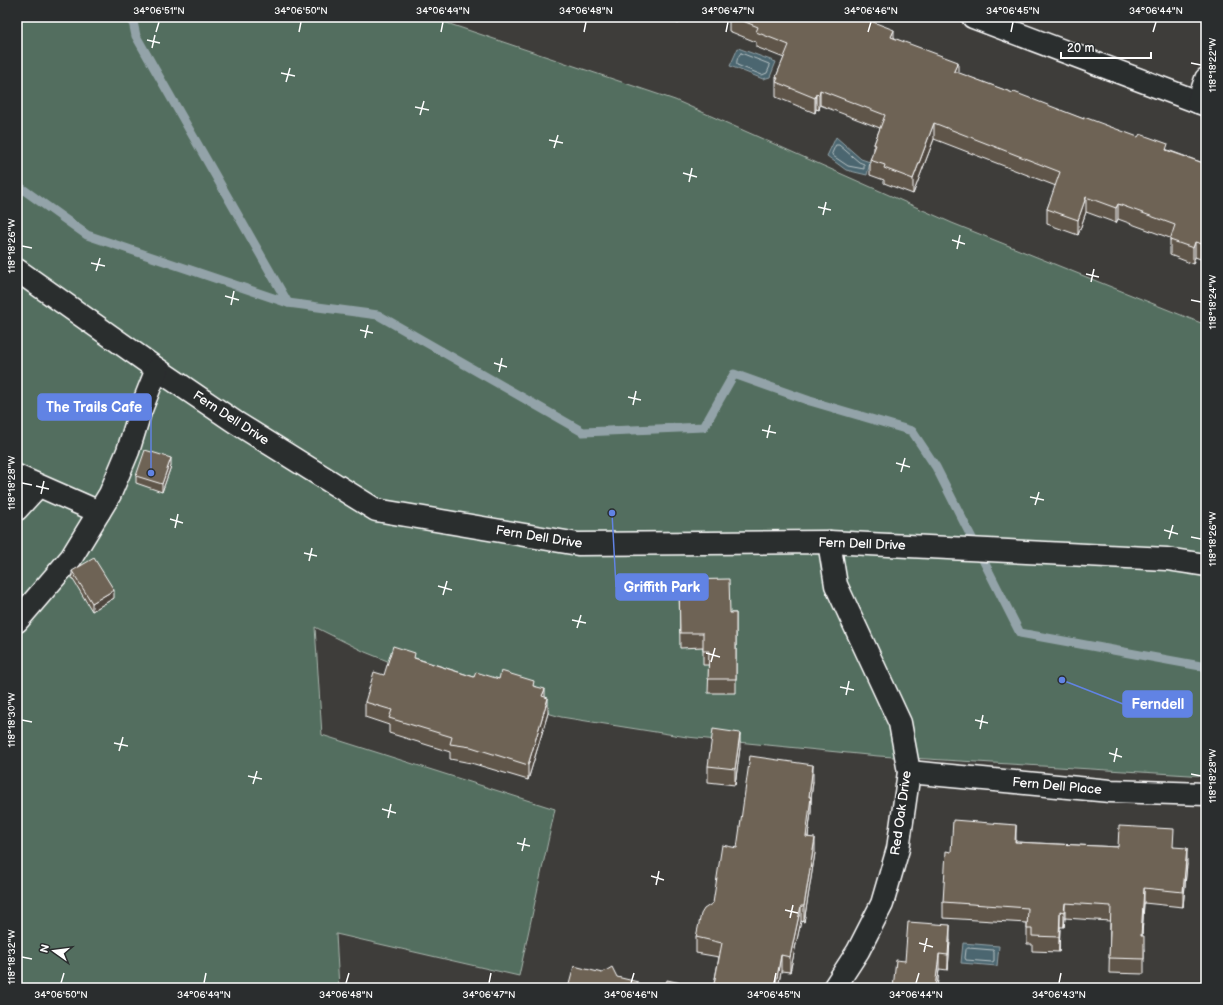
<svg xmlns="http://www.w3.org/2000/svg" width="1223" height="1005" viewBox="0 0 1223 1005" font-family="'Balsamiq Sans',sans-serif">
<rect width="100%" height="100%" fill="#3e3d3a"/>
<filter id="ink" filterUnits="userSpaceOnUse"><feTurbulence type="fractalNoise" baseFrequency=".025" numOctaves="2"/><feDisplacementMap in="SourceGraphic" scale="8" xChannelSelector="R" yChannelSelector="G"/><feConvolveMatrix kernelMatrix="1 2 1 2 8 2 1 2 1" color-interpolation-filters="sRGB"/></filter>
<g filter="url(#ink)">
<path fill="#536e5e" stroke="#a9b6ae" d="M 17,17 L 429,17 L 675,100 L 952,223 L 1206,325 L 1206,776 L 878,756 L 687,737 L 561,717 L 440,682 L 365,652 L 315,627 L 322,735 L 555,809 L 519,976 L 336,934 L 339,988 L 17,988 Z"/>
<g fill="#4b666f" stroke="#93a3a9">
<path d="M 738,48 L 776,62 L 770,77 L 763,79 L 730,66 Z"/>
<path d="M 836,137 L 861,159 L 870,162 L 867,175 L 846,170 L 827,156 Z"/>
<path d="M 963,943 L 999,946 L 997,966 L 961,963 Z"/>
</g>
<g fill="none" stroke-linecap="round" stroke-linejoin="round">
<g stroke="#b7c2c5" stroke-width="1">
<path d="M 741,53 L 769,64 L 770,66 L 767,73 L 762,75 L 737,65 C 736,62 738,55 741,53 Z"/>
<path d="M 836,145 L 839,145 L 859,162 L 864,164 L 864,169 L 848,166 L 833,156 L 832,154 Z"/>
<path d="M 968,948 L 993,950 L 994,952 L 994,961 L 992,962 L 966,960 L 965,958 L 966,950 Z"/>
</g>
<g stroke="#93a3a9" stroke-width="9">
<path d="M 132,17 L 136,36 L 288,303"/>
<path d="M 17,185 L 87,235 L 288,303 L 378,315 L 583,432 L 704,427 L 734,374 L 810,401 L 912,431 L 936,467 L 1020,633 L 1206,667"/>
</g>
<defs>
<g id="minor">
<path d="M 973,17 L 1206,105"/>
<path d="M 1198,102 L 1206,79"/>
<path d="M 17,270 L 157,369 L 235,422 L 376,510 L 578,544 L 829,542 L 1167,559 L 1206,565"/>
<path d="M 17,476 L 99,512"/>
<path d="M 17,509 L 38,486"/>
<path d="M 829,542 L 836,585 L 900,723 L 909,772 L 898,849 L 882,904 L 858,951 L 834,988"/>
<path d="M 17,621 L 71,558 L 110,494 L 128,451 L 140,412 L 157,369"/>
<path d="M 909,772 L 1110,791 L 1206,794"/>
</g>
</defs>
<use href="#minor" stroke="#fff" stroke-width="25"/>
<use href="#minor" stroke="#2a2d2e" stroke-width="22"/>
</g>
<g fill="#5f5549" stroke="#fff">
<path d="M 671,17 L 685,17 L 678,24 Z"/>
<path d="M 729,17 L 857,17 L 958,73 L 1206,164 L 1206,261 L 1195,257 L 1193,264 L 1170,255 L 1170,238 L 1118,219 L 1116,223 L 1086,212 L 1078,235 L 1047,224 L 1047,209 L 1056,186 L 934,139 L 913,194 L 884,183 L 884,180 L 870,175 L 870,160 L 874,151 L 874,144 L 880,128 L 820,105 L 819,110 L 816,109 L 815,113 L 776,97 L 776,77 L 784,58 L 756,47 L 756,42 L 729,31 Z"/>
<path d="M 171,466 L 162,492 L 136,483 L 136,476 Z"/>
<path d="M 72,571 L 114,598 L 92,611 L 72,578 Z"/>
<path d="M 679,580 L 730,613 L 736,613 L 736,693 L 708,693 L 709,665 L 703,665 L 703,647 L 680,648 Z"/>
<path d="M 415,658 L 474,677 L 499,679 L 534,686 L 545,697 L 548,713 L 528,780 L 471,763 L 450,759 L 450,752 L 389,733 L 389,725 L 365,717 L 365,702 L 384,675 Z"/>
<path d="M 740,748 L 735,785 L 708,782 L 708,766 Z"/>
<path d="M 813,781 L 811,798 L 811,812 L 808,837 L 815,853 L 804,922 L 801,921 L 790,972 L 781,971 L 778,988 L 714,988 L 714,984 L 719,957 L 696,953 L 696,937 L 713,903 L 737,848 Z"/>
<path d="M 1016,842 L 1118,847 L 1174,847 L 1187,864 L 1183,907 L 1144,903 L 1142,936 L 1144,951 L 1144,974 L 1109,973 L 1110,921 L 1065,918 L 1064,927 L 1060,927 L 1059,952 L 1032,951 L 1032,944 L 1027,944 L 1027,923 L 943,918 L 943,902 L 951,852 Z"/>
<path d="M 950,940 L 948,970 L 939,969 L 937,988 L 893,988 L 905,961 Z"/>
</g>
<g fill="#4d453c" stroke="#fff">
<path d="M 678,17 L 685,17 L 678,24 Z"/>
<path d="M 894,30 L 894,46 L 891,37 Z"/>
<path d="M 958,62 L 958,77 L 954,71 Z"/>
<path d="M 820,90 L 820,105 L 819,110 L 819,95 Z"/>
<path d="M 816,94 L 816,109 L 815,113 L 815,98 Z"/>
<path d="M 934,123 L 934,139 L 913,194 L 913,179 Z"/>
<path d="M 1086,197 L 1086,212 L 1078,235 L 1078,220 Z"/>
<path d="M 1118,204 L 1118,219 L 1116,223 L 1116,208 Z"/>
<path d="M 1195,242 L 1195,257 L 1193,264 L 1193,248 Z"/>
<path d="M 171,458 L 171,466 L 162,492 L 162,484 Z"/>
<path d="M 114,590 L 114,598 L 92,611 L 92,603 Z"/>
<path d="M 545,689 L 545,704 L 542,696 Z"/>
<path d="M 548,698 L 548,713 L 528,780 L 528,765 Z"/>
<path d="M 740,733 L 740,748 L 735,785 L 735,769 Z"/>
<path d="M 813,765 L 813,781 L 811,798 L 811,812 L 806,852 L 806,837 L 809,797 Z"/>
<path d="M 1016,825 L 1016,840 L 1015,857 L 1015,842 Z"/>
<path d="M 815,838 L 815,853 L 804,922 L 804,906 Z"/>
<path d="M 1187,848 L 1187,864 L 1183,907 L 1183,892 Z"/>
<path d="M 1144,888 L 1144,903 L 1141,951 L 1141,936 Z"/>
<path d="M 1065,903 L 1065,918 L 1064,927 L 1064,912 Z"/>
<path d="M 801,906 L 801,921 L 790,972 L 790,957 Z"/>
<path d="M 1060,911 L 1060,927 L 1059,952 L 1059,937 Z"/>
<path d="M 950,925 L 950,940 L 948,970 L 948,955 Z"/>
<path d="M 939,954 L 939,969 L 937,988 L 935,988 Z"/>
<path d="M 781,955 L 781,971 L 778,988 L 775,988 Z"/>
</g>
<g fill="#6e6355" stroke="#fff">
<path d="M 733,17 L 857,17 L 867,21 L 868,20 L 894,30 L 891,37 L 958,62 L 954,71 L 1013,93 L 1014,92 L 1084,119 L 1084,117 L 1138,137 L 1140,134 L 1168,144 L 1166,150 L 1206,164 L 1206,245 L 1195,242 L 1193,248 L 1170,240 L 1175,225 L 1118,204 L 1116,208 L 1086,197 L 1078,220 L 1047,209 L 1060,172 L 934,123 L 913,179 L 884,168 L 885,165 L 870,160 L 876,145 L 874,144 L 885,115 L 820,90 L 819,95 L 816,94 L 815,98 L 776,82 L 778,78 L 776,77 L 789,45 L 756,32 L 758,27 Z"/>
<path d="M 145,450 L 171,458 L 162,484 L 136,476 Z"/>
<path d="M 94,558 L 114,590 L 92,603 L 72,571 Z"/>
<path d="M 729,579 L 730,613 L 736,613 L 736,679 L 708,679 L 709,651 L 703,651 L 703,633 L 680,633 L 679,580 Z"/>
<path d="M 393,646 L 415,653 L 414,658 L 474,677 L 476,672 L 499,679 L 501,671 L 534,681 L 533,686 L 545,689 L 542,696 L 548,698 L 528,765 L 471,747 L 450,744 L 452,737 L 389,718 L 392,710 L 365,702 L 374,672 L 384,675 Z"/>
<path d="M 713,729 L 740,733 L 735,769 L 708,766 Z"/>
<path d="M 750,756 L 813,765 L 809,797 L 811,797 L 806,837 L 815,838 L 804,906 L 801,906 L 790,957 L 781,955 L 775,988 L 735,988 L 714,984 L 722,943 L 696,937 L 701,914 L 704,909 L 713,903 L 722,845 L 737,848 Z"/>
<path d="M 953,820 L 1016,825 L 1015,842 L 1118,847 L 1119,826 L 1174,829 L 1173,847 L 1187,848 L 1183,892 L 1144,888 L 1141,936 L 1144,936 L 1144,959 L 1109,958 L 1111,906 L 1065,903 L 1064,912 L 1060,911 L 1059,937 L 1032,936 L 1032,929 L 1027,929 L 1028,908 L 943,902 L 946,851 L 951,852 Z"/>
<path d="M 908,922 L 950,925 L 948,955 L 939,954 L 935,988 L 893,988 L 896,960 L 905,961 Z"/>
<path d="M 574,966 L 602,973 L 612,967 L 617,977 L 638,982 L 636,988 L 568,988 Z"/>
<path d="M 667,980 L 695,986 L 695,988 L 665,988 Z"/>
</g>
</g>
<path fill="none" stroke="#fff" stroke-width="1.5" d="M 156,32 L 159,22M 299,32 L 301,22M 441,32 L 443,22M 584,32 L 586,22M 726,32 L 728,22M 868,32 L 871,22M 1011,32 L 1013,22M 1153,32 L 1156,22M 147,40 L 160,43M 152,48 L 155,35M 1191,63 L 1201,65M 281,73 L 295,76M 286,82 L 290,68M 415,107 L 429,110M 420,115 L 424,101M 549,140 L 563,143M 554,148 L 558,135M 683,173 L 697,177M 689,182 L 692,168M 818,207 L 831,210M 823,215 L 826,202M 952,240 L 965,244M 22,246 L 32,248M 957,249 L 960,235M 91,263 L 105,266M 96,271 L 100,258M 1086,274 L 1099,277M 1091,282 L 1094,269M 225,296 L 239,300M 1191,300 L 1201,302M 231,305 L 234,291M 360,330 L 373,333M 365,338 L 368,325M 494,363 L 507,367M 499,372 L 502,358M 628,397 L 641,400M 633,405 L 636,391M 762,430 L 776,433M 767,438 L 770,425M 896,463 L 910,467M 901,472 L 905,458M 22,483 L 32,485M 36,486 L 49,489M 41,494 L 44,481M 1030,497 L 1044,500M 1035,505 L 1039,492M 170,519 L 183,523M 175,528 L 178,514M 1164,530 L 1178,534M 1191,537 L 1201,539M 1169,539 L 1173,525M 304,553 L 317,556M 309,561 L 312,548M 438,586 L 452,590M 443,595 L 447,581M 572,620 L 586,623M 577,628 L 581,615M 706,653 L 720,657M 711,662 L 715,648M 840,687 L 854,690M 846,695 L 849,681M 22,720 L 32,722M 975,720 L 988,723M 980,729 L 983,715M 114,743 L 128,746M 119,751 L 123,737M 1109,753 L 1122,757M 1114,762 L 1117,748M 1191,774 L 1201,776M 248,776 L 262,779M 253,784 L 257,771M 382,809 L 396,813M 388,818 L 391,804M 517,843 L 530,846M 522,851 L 525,838M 651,876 L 664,880M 656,885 L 659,871M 785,910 L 798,913M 790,918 L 793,905M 919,943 L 933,947M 924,952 L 927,938M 22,957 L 32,959M 61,983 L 64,973M 204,983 L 206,973M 346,983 L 349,973M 489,983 L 491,973M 631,983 L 634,973M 774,983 L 776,973M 916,983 L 919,973M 1059,983 L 1061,973"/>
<g text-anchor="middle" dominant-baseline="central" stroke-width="3.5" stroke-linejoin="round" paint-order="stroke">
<g font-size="13" fill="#fff" stroke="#2a2d2e">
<text transform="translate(231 418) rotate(33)">Fern Dell Drive</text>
<text transform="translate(539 537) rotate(9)">Fern Dell Drive</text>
<text transform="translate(862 544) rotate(2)">Fern Dell Drive</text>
<text transform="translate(1057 786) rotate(5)">Fern Dell Place</text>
<text transform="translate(901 813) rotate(-82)">Red Oak Drive</text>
</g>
</g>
<path fill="none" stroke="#6183e4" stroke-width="1.5" d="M151 473L151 407M612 513L616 587M1062 680L1123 704"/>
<g fill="#6183e4" stroke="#2a2d2e" stroke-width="1.5">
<circle cx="151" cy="473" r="4"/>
<circle cx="612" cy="513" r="4"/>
<circle cx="1062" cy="680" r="4"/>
</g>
<g fill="#6183e4" stroke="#6183e4" stroke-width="1.5">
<rect x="38" y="394" width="113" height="26" rx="4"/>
<rect x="616" y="574" width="92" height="26" rx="4"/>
<rect x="1123" y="691" width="69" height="26" rx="4"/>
</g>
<g font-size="14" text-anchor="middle" font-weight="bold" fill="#fff">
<text x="94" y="412">The Trails Cafe</text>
<text x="662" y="592">Griffith Park</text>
<text x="1158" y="709">Ferndell</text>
</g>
<rect width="1223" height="1005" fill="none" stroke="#2a2d2e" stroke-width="44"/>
<g transform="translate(54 951) rotate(284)" stroke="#2a2d2e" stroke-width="3" paint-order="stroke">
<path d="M0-3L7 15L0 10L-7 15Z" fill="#ffffff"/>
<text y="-6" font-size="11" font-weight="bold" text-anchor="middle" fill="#ffffff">N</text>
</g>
<path d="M1061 52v6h90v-6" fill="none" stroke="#ffffff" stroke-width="2"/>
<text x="1067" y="52" font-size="12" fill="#ffffff" stroke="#2a2d2e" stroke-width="3" paint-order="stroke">20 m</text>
<rect x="22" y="22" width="1179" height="961" fill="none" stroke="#fff" stroke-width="1.5"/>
<g font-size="10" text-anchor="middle" fill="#fff">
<text x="159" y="14">34°06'51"N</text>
<text x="301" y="14">34°06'50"N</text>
<text x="443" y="14">34°06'49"N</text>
<text x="586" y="14">34°06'48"N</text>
<text x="728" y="14">34°06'47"N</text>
<text x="871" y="14">34°06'46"N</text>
<text x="1013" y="14">34°06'45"N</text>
<text x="1156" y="14">34°06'44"N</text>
<text transform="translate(1212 65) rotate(-90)" y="4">118°18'22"W</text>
<text transform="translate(11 246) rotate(-90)" y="4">118°18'26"W</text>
<text transform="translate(1212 302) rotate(-90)" y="4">118°18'24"W</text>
<text transform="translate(11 483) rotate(-90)" y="4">118°18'28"W</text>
<text transform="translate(1212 539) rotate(-90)" y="4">118°18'26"W</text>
<text transform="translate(11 720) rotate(-90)" y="4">118°18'30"W</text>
<text transform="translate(1212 776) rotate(-90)" y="4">118°18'28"W</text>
<text transform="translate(11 957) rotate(-90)" y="4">118°18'32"W</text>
<text x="61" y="998">34°06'50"N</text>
<text x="204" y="998">34°06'49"N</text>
<text x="346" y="998">34°06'48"N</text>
<text x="489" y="998">34°06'47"N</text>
<text x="631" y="998">34°06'46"N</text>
<text x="774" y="998">34°06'45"N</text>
<text x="916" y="998">34°06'44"N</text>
<text x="1059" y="998">34°06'43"N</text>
</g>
</svg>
